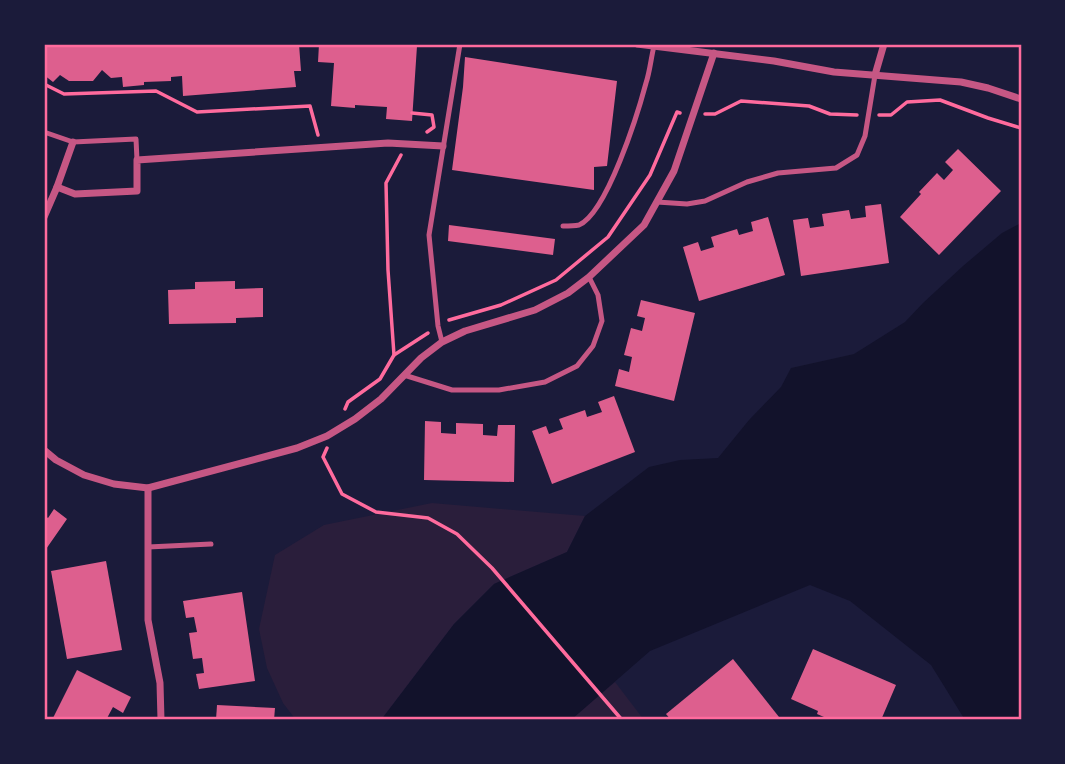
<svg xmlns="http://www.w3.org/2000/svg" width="1065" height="764" viewBox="0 0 1065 764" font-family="Montserrat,sans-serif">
<rect width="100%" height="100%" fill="#1b1b3a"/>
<g fill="#2a1e3b">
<path d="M 432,503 L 585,516 L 567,552 L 494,584 L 454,624 L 381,720 L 296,720 L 283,703 L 267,668 L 259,629 L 275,555 L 324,525 Z"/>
<path d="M 615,682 L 644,720 L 571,720 L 572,718 Z"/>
</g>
<path fill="#12122b" d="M 1021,223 L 1021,720 L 965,720 L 931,665 L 850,601 L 810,585 L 650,651 L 571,720 L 381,720 L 454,624 L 494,584 L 567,552 L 585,516 L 649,467 L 680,460 L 718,458 L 749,420 L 781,387 L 791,368 L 854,354 L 905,322 L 923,303 L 963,266 L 1002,233 Z"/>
<g fill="#dd5f8e">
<path d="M 44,44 L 141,44 L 142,47 L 156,46 L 158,44 L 299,44 L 301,71 L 294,71 L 296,87 L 183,96 L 182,76 L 171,77 L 171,81 L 144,82 L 144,85 L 123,87 L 122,77 L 111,78 L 102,70 L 93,81 L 69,81 L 60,75 L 53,82 L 44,75 Z"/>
<path d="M 319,44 L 389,44 L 417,46 L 412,121 L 386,119 L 387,107 L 355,105 L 355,108 L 331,106 L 334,63 L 318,62 Z"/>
<path d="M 465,57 L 617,81 L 607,166 L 594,167 L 594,190 L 452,170 L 463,87 Z"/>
<path d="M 958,149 L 1001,191 L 939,255 L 900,217 L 921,194 L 919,192 L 937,173 L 944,180 L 953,170 L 945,162 Z"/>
<path d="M 881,204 L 889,263 L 801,276 L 793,220 L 808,218 L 810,228 L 824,226 L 822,214 L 849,210 L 851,219 L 866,217 L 865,206 Z"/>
<path d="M 768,217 L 785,275 L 699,301 L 683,247 L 698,242 L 701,251 L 714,247 L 711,237 L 737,229 L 739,235 L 753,231 L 751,222 Z"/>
<path d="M 449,225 L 555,239 L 553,255 L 448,241 Z"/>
<path d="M 235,281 L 235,289 L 263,288 L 263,317 L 236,318 L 236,323 L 169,324 L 168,290 L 195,289 L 195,282 Z"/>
<path d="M 641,300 L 695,313 L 674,401 L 615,386 L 619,369 L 629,372 L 632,357 L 624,355 L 631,328 L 642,331 L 645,318 L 637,316 Z"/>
<path d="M 614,396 L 635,452 L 552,484 L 532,431 L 546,426 L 549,434 L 563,429 L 559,419 L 585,410 L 587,417 L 602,412 L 598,402 Z"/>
<path d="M 425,421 L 441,422 L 441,433 L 456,434 L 456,423 L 483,424 L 483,435 L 497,436 L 498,425 L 515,425 L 514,482 L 424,480 Z"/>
<path d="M 54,509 L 67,519 L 44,552 L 44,515 L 48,518 Z"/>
<path d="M 106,561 L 122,650 L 67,659 L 51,571 Z"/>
<path d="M 242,592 L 255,681 L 199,689 L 196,674 L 204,673 L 202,658 L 193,659 L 189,633 L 197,632 L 194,617 L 186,618 L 183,601 Z"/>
<path d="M 813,649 L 896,685 L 881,720 L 831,720 L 817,714 L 818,711 L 791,699 Z"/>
<path d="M 733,659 L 779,717 L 776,720 L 671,720 L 666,714 Z"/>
<path d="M 77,670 L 131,697 L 123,713 L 113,707 L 106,720 L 52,720 Z"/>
<path d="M 217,705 L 275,708 L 274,720 L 216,720 Z"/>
</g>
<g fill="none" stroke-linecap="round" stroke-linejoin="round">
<g stroke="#ff6b9d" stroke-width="3.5">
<path d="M 44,84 L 64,94 L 156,91 L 197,112 L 310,106 L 318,135"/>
<path d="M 412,113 L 432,115 L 434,127 L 427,132"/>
<path d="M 705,114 L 715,114 L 741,101 L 809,106 L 830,114 L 857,115"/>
<path d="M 879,115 L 891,115 L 907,102 L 940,100 L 988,118 L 1021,128"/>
<path d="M 449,320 L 501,305 L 556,280 L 608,237 L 650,175 L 677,112 L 680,113"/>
<path d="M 394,355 L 428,333"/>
<path d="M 345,409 L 348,402 L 380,379 L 394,355 L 388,270 L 386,183 L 401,155"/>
<path d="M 327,448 L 323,457 L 342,494 L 376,512 L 428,518 L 457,534 L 492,568 L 622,720"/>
</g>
<g stroke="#c65784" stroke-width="5">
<path d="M 44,132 L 73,142 L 136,139 L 137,160"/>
<path d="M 657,202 L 687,204 L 705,201 L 747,182 L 778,173 L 836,168 L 857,155 L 865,136 L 875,75"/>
<path d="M 563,226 C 568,226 574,226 579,225 C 607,213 638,113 646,83 C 650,71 651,58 654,46"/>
<path d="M 442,342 L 438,326 L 429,235 L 460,44"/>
<path d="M 404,375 L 452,390 L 499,390 L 545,382 L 577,366 L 593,346 L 602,321 L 598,295 L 589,277"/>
<path d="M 148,547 L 211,544"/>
</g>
<g stroke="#c65784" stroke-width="7">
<path d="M 637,44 L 774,61 L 834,72 L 961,82 L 988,88 L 1021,99"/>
<path d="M 875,75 L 884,44"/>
<path d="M 57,187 L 75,194 L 137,191 L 137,160 L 388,143 L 443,146"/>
<path d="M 44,217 L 57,187 L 73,142"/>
<path d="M 44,450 L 56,460 L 84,475 L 114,484 L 148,488 L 297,448 L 327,436 L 355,419 L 381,399 L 421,358 L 442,342 L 465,331 L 535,310 L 568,293 L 589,277 L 644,225 L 674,171 L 714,53"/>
<path d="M 148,488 L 148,620 L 160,683 L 161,720"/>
</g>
</g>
<rect width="1065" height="764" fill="none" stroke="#1b1b3a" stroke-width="91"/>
<rect x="46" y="46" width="974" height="672" fill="none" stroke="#ff6b9d" stroke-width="2.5"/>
</svg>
